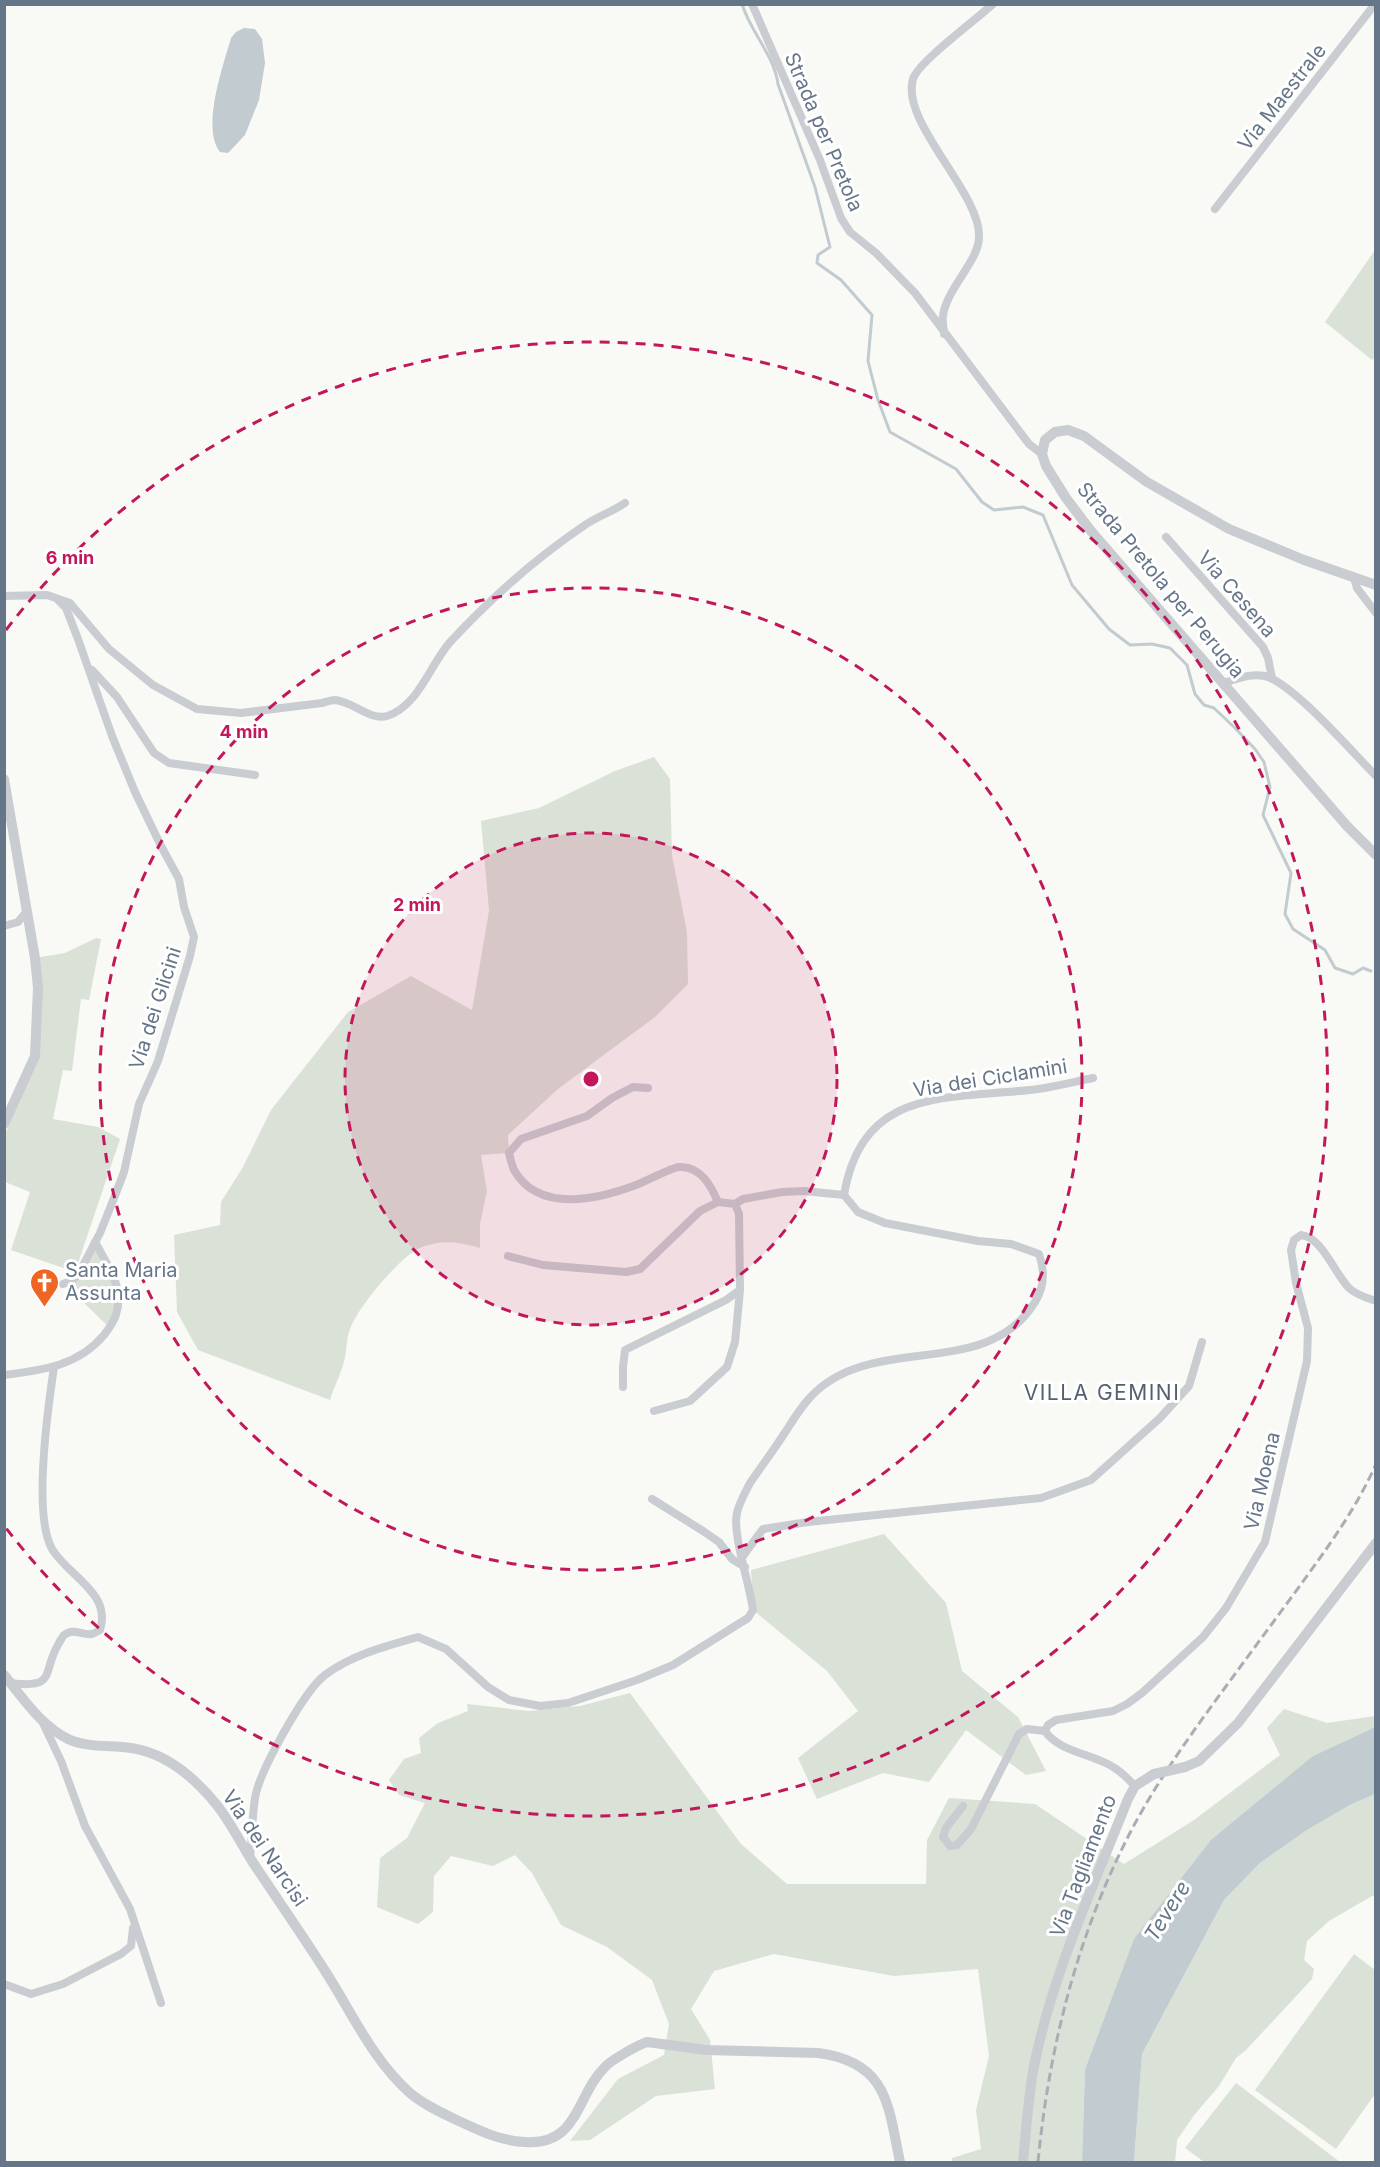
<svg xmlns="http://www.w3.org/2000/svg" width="1380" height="2167" viewBox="0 0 1380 2167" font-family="Inter,sans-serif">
<rect width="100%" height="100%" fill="#f9f9f6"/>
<g fill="#dae1d7">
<path d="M 1375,250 L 1376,356 L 1372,360 L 1325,322 Z"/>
<path d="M 654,757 L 670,779 L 672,855 L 687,932 L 688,984 L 655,1017 L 558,1089 L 508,1135 L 509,1153 L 481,1155 L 487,1191 L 480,1224 L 480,1248 C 461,1242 442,1239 422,1247 C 400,1256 358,1307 350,1329 C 346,1339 347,1351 344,1361 C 341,1374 334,1387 330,1400 L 198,1350 L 177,1312 L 174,1235 L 220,1225 L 221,1202 L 243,1167 L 271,1110 L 348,1012 L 411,976 L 472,1010 L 489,911 L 481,821 L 539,808 L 615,771 Z"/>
<path d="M 96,938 L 101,939 L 89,1000 L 81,999 L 72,1071 L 63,1070 L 53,1119 L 98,1127 L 120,1139 L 75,1272 L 11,1250 L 30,1192 L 5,1182 L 4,1137 L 35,1056 L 35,958 L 65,953 Z"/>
<path d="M 95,1242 L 118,1290 L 110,1328 L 82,1301 L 71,1281 Z"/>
<path d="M 884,1534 L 946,1603 L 962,1671 L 1018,1717 L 1046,1771 L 1026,1775 L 966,1730 L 929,1782 L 883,1773 L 817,1799 L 798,1758 L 858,1711 L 827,1671 L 753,1610 L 751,1570 Z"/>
<path d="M 630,1693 L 741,1844 L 787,1884 L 926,1884 L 927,1840 L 949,1798 L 1035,1804 L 1124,1864 L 1194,1820 L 1280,1755 L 1267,1728 L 1284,1709 L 1327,1723 L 1375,1716 L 1375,1727 L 1313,1756 L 1085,2070 L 1082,2162 L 952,2162 L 952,2158 L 981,2149 L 976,2110 L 989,2056 L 978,1969 L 894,1976 L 774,1954 L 714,1971 L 691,2009 L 710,2040 L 715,2089 L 656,2096 L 590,2140 L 570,2141 L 618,2079 L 664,2055 L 669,2024 L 652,1980 L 607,1947 L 561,1925 L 532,1873 L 515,1855 L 493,1866 L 451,1856 L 434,1876 L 433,1912 L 418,1924 L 377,1907 L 380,1858 L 407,1838 L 425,1803 L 399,1795 L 389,1780 L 404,1759 L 421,1753 L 419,1738 L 438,1723 L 468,1711 L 467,1704 L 529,1711 L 580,1706 Z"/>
<path d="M 1375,1794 L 1375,1896 L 1372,1896 L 1329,1921 L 1307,1941 L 1304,1960 L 1314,1969 L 1312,1979 L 1246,2050 L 1236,2058 L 1219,2086 L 1195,2114 L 1177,2140 L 1175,2162 L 1134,2162 L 1142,2054 L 1224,1900 L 1260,1863 L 1307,1830 L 1350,1805 Z"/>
<path d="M 1354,1954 L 1375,1970 L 1375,2094 L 1336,2149 L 1255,2090 Z"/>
<path d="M 1236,2083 L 1340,2162 L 1204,2162 L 1185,2148 Z"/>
</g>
<g fill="#c1cbd0">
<path d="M 244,28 L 255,29 L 262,39 L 265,63 L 259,100 L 245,135 L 228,153 L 220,152 C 201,128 223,66 231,38 L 236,32 Z"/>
<path d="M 1375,1727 L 1375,1794 L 1350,1805 L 1307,1830 L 1260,1863 L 1224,1900 L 1142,2054 L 1134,2162 L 1082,2162 L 1085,2070 L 1134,1939 L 1211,1840 L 1313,1756 Z"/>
</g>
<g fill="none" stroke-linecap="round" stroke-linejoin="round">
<path stroke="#c1cbd0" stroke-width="3" d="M 742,4 C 751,33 774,55 778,84 L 815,187 L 830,247 L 818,255 L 817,263 L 841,280 L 872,315 L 868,361 L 878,400 L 890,432 L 956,469 L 982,502 L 994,510 L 1023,507 L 1043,515 L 1072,585 L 1109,629 L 1130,645 L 1152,644 L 1170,648 L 1187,665 L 1195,694 L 1204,705 L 1214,708 L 1235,728 L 1255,749 L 1264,762 L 1270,787 L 1263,815 L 1291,873 L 1285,914 L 1293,929 L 1325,950 L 1335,968 L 1353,974 L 1363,968 L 1371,971"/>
<g stroke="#c9ccd0" stroke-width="8">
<path d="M 752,4 L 820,160 L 841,218 L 850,232 L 876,253 L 915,293 L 1029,444 L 1042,454"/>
<path d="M 1215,209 L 1375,4"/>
<path d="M 944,334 C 944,329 942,321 943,316 C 946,289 979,261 979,237 C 981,193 900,122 913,79 C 918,62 977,19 993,4"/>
<path d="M 1166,537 L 1263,647 L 1268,658 L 1272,678"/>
<path d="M 1354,578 L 1357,588 L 1376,613"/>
<path d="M 4,596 L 47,595 L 70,603 L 109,649 L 153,685 L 197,709 L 241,713 L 322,703 C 326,702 331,700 335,700 C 352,701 370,721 387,716 C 419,706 430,664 451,641 C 491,598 536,558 585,525 C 598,516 612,512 625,503"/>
<path d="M 59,601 L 66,608 L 78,639 L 112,736 L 135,792 L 161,846 L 179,879 L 184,907 L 194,937 L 190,956 L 158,1061 L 139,1104 L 124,1172 L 116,1193 L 100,1233 L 78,1275 L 71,1281 L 63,1284"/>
<path d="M 92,670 L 117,697 L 154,753 L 169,763 L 255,775"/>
<path d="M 1224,683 C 1237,679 1250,673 1265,676 C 1293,683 1353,753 1376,776"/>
<path d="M 4,926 L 18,922 L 27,911"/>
<path d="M 648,1088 L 633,1087 L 612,1098 L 587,1116 L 521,1139 L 509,1153 C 510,1158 512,1165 514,1170 C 539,1214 599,1199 636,1185 C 647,1181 670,1168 679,1167 C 701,1166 711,1186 718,1202"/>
<path d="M 508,1256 L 543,1265 L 626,1272 L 640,1269 L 700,1211 L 718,1202 L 735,1204 L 743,1199 L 782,1192 L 804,1191 L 844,1195"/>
<path d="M 4,1375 C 43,1370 78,1366 104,1335 C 115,1321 120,1310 118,1293 C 116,1276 103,1257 95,1242"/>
<path d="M 623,1387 L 623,1367 L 625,1350 L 726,1300 L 740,1290 L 739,1214 L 735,1204"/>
<path d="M 654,1411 L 690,1401 L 727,1367 L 735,1342 L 740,1290"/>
<path d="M 652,1499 L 703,1531 L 719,1542 L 732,1559 L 745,1567"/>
<path d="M 743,1556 L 763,1529 L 808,1522 L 1041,1498 L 1091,1480 L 1160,1418 L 1189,1386 L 1202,1342"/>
<path d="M 10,1683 C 58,1689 41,1673 59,1643 C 61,1640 62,1637 64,1635 C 74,1627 82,1636 92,1634 C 95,1633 98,1631 100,1630 C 112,1593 68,1576 52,1549 C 33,1515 48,1407 54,1367"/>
<path d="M 43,1723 L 61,1761 L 85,1826 L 130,1909 L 161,2003"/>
<path d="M 1135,1786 C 1128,1779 1122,1772 1113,1767 C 1093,1754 1059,1752 1045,1731 L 1048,1725 L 1056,1720 L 1113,1711 L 1127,1704 L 1142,1693 L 1203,1637 L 1226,1608 L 1265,1542 L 1307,1361 L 1308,1328 L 1296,1283 L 1291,1250 L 1294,1240 L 1301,1235 C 1322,1237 1335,1274 1349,1288 C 1356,1295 1367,1298 1376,1301"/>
<path d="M 963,1806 L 946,1828 L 943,1837 L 950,1846 L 957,1845 L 971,1829 L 1019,1734 L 1027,1729 L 1045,1731"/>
<path d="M 250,1858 C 252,1838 252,1818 255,1798 C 259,1772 304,1691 325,1675 C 352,1655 386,1646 418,1637 L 446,1649 L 488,1687 L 509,1700 L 540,1706 L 568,1703 L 637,1680 L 673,1665 L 748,1618 L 753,1610 C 750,1585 732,1534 737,1513 C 739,1503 745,1493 750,1483 C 761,1467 773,1451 784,1434 C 797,1414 808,1395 828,1382 C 891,1339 991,1375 1035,1302 C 1045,1286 1045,1271 1039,1254 L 1011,1244 L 978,1241 L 885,1223 L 858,1212 L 844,1195 C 862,1088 945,1099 1030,1090 C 1051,1088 1073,1082 1093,1078"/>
<path d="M 4,1984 L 31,1994 L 63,1984 L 121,1954 L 131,1946 L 133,1928"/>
</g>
<g stroke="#c9ccd0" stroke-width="10">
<path d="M 1376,585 L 1304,560 L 1229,529 L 1147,482 L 1084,436 L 1068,430 L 1055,432 L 1045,440 L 1042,454 L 1046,466 L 1066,498 L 1091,531 L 1347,826 L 1376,855"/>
<path d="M 4,779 L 35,958 L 38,988 L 35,1056 L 4,1124"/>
<path d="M 4,1675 C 24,1699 40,1725 68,1739 C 87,1748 110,1745 131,1748 C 166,1753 194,1777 216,1804 C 230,1821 240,1842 252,1861 C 277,1899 303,1936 327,1974 C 353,2015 373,2060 410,2093 C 424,2105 444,2114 461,2122 C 482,2132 502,2141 525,2142 C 579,2146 576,2095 605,2067 C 611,2060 638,2045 647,2042 L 706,2050 L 818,2053 C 888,2062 888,2105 900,2162"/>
<path d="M 1185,1767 L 1199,1761 L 1238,1723 L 1376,1543"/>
<path d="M 1023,2162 C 1026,2132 1028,2101 1033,2071 C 1051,1977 1093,1887 1128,1799 L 1135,1786 L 1154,1774"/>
</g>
<path stroke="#a9aeb5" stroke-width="3" stroke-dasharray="9 4.5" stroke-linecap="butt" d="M 1038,2162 C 1049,2047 1078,1932 1132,1829 C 1158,1780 1191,1734 1224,1689 C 1249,1655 1274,1621 1299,1587 C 1328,1547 1356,1509 1376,1464"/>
<path stroke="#c9ccd0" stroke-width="10" d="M 1154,1774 L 1185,1767"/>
</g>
<circle cx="591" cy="1079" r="246" fill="#c2185b" fill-opacity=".12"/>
<g fill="none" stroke="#c2185b" stroke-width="3" stroke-dasharray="10 8">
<circle cx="591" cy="1079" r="246"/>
<circle cx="591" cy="1079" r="491"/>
<path d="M6 630A737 737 0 1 1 6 1528"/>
</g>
<defs>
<symbol id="church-pin" viewBox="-11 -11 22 30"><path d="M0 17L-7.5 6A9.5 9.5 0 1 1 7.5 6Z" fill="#ed6623" stroke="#fff"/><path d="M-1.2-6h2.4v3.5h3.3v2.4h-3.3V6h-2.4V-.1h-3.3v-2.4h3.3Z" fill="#fff"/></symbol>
</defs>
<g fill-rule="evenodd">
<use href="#church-pin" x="28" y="1266" width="33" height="45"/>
</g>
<g text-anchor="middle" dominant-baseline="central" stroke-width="6" stroke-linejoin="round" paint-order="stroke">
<g font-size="20" fill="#667689" stroke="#fff">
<text transform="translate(1282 97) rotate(-52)">Via Maestrale</text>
<text transform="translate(824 132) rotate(67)">Strada per Pretola</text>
<text transform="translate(1161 580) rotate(50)">Strada Pretola per Perugia</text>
<text transform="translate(1237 594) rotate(49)">Via Cesena</text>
<text transform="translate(155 1008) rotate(-72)">Via dei Glicini</text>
<text transform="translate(990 1078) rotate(-9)">Via dei Ciclamini</text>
<text transform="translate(1262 1481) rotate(-77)">Via Moena</text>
<text transform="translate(265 1848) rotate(56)">Via dei Narcisi</text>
<text transform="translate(1083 1866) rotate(-69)">Via Tagliamento</text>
</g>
<g font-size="20" fill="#667689" stroke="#fff" text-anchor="start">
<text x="65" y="1270">Santa Maria<tspan x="65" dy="23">Assunta</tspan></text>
</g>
<g font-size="21" letter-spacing="1.5" fill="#55606e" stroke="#fff">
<text x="1102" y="1392">VILLA GEMINI</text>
</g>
<g font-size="21" font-style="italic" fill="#637784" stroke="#fff">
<text transform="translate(1167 1911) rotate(-58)">Tevere</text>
</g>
</g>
<circle cx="591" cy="1079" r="9" fill="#c2185b" stroke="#fff" stroke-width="3"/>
<g font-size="18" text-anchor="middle" font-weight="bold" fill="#c2185b" stroke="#fff" stroke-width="6" stroke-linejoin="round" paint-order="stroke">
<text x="70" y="564">6 min</text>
<text x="244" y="738">4 min</text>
<text x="417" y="911">2 min</text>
</g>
<rect width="1380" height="2167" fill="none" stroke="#667689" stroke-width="12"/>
</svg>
